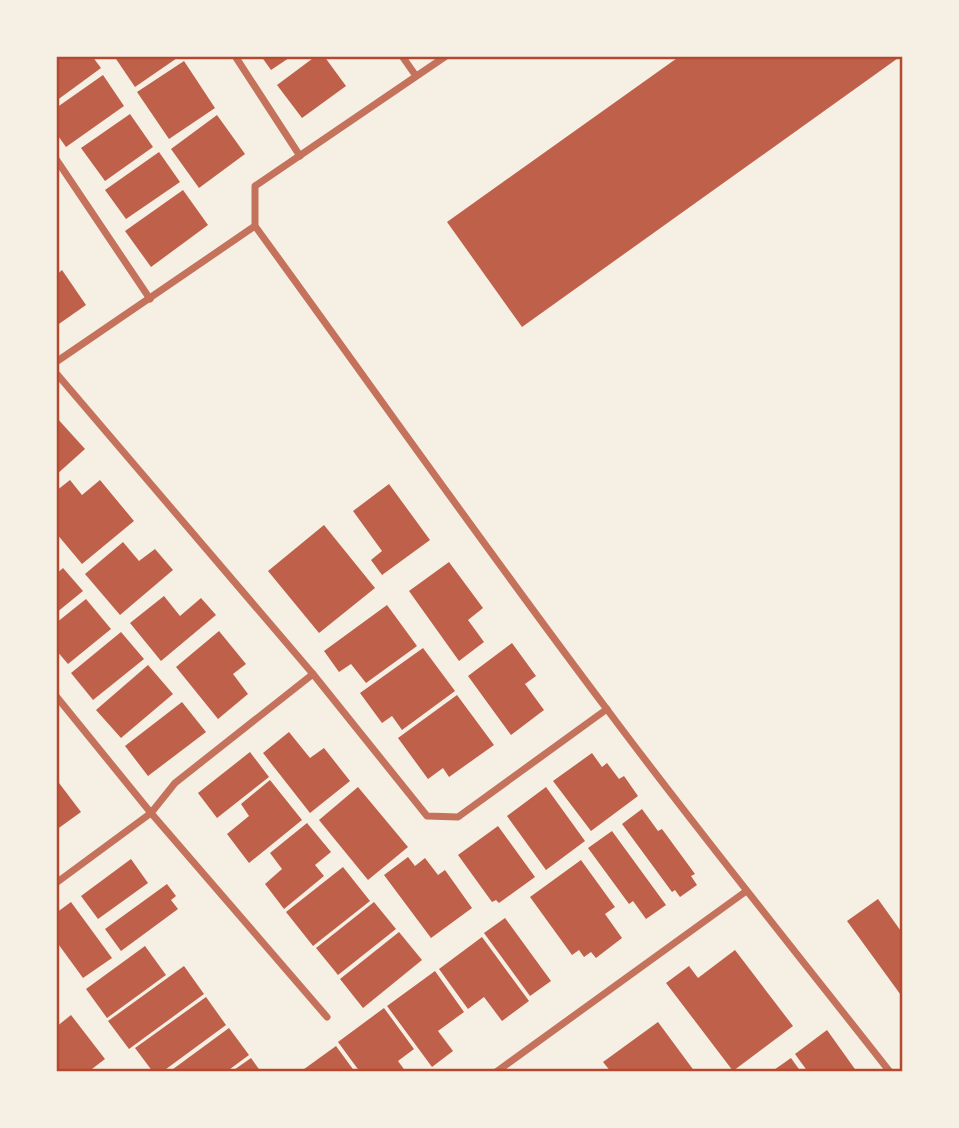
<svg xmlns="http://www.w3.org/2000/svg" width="959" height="1128" viewBox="0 0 959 1128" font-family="'DejaVu Sans',sans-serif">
<rect width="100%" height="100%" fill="#f6efe4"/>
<g fill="#bf614a">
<path d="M 56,56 L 92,56 L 101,68 L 56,101 Z"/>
<path d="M 114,56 L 180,56 L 135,87 Z"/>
<path d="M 261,56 L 292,56 L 271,70 Z"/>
<path d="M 316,56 L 324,56 L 346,86 L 302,118 L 277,85 Z"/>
<path d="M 680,56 L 901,56 L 522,327 L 447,222 Z"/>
<path d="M 184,61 L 215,108 L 169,139 L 137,92 Z"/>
<path d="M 103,75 L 124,106 L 66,147 L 56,133 L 56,108 Z"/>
<path d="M 130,114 L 153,147 L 105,181 L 81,148 Z"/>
<path d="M 217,115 L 245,154 L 199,188 L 171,149 Z"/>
<path d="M 159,152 L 180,182 L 126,219 L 105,190 Z"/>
<path d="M 183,190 L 208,225 L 151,267 L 125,231 Z"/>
<path d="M 62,270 L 86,305 L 56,326 L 56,275 Z"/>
<path d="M 56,417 L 85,449 L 56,475 Z"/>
<path d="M 70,480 L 82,495 L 100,480 L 134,521 L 82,564 L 56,533 L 56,491 Z"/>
<path d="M 389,484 L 430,540 L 382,575 L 371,560 L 382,551 L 353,511 Z"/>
<path d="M 324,525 L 375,588 L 319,633 L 268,571 Z"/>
<path d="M 123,542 L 139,561 L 155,549 L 173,570 L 120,615 L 85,574 Z"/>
<path d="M 449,562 L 483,608 L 468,620 L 484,642 L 459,661 L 409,591 Z"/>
<path d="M 63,568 L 83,591 L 56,613 L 56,574 Z"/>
<path d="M 164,596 L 180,616 L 201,598 L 216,615 L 161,661 L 130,623 Z"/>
<path d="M 86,599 L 111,629 L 68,664 L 56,650 L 56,623 Z"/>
<path d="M 387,605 L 417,646 L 366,683 L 351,664 L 339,672 L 324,651 Z"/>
<path d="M 219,631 L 246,664 L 233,674 L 248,694 L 218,719 L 176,667 Z"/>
<path d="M 121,632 L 144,659 L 93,700 L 71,673 Z"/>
<path d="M 512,643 L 536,676 L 525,684 L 544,710 L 511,735 L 468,676 Z"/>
<path d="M 423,648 L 455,691 L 402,730 L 392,716 L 382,723 L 360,693 Z"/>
<path d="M 148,665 L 173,694 L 121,738 L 96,710 Z"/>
<path d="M 457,695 L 494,745 L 449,777 L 443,768 L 428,779 L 398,738 Z"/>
<path d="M 182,702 L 206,732 L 148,776 L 125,746 Z"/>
<path d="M 289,732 L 310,758 L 324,748 L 350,781 L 310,813 L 263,753 Z"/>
<path d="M 250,752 L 269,777 L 217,818 L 198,793 Z"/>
<path d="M 592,753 L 602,767 L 607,763 L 619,779 L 624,776 L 638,796 L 591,831 L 553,781 Z"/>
<path d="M 56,779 L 81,812 L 56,830 Z"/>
<path d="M 270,780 L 302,820 L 249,863 L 227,834 L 249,816 L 241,804 Z"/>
<path d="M 358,787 L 408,847 L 368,880 L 319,820 Z"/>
<path d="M 546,787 L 585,841 L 546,870 L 507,816 Z"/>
<path d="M 642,809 L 658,831 L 662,829 L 695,874 L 691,876 L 697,885 L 680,897 L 675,890 L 672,892 L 622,824 Z"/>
<path d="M 307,823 L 331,852 L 315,865 L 324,876 L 284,909 L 265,884 L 282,869 L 270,853 Z"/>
<path d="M 498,826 L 535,877 L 499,903 L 496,900 L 492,902 L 458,855 Z"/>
<path d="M 612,831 L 666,905 L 646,919 L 633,901 L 629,904 L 588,848 Z"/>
<path d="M 408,857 L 415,866 L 425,858 L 438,875 L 445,870 L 472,908 L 431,938 L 384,875 Z"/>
<path d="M 131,859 L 148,883 L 98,919 L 81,896 Z"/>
<path d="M 581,860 L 615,907 L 605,914 L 622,938 L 596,958 L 591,952 L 584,957 L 579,950 L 572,955 L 530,897 Z"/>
<path d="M 343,867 L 370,901 L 313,946 L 286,912 Z"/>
<path d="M 167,884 L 176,896 L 171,900 L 178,909 L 121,951 L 105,929 Z"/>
<path d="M 878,899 L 903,934 L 903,998 L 847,921 Z"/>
<path d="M 71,902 L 112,958 L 83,978 L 56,941 L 56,913 Z"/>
<path d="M 374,902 L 396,929 L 338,975 L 316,948 Z"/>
<path d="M 505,918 L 551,981 L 530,996 L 484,933 Z"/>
<path d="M 399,932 L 422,960 L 363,1008 L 340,979 Z"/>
<path d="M 482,937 L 529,1001 L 502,1021 L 484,997 L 468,1009 L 439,969 Z"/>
<path d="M 145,946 L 166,975 L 107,1018 L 86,989 Z"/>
<path d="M 735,950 L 793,1026 L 733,1071 L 666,983 L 689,966 L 698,978 Z"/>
<path d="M 184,966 L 204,994 L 129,1049 L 108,1021 Z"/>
<path d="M 435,971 L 464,1012 L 438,1031 L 453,1051 L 432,1067 L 387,1006 Z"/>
<path d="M 206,997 L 226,1025 L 162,1072 L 153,1072 L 135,1048 Z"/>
<path d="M 384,1008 L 414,1049 L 398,1061 L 406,1072 L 360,1072 L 338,1042 Z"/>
<path d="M 71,1015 L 105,1059 L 88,1072 L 60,1072 L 56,1066 L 56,1027 Z"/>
<path d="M 658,1022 L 695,1072 L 611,1072 L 603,1062 Z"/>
<path d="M 229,1028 L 249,1055 L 226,1072 L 169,1072 Z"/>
<path d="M 827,1030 L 857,1072 L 808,1072 L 795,1054 Z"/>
<path d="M 336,1046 L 355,1072 L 300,1072 Z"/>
<path d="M 251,1058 L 261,1072 L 231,1072 Z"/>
<path d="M 791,1058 L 801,1072 L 771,1072 Z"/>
</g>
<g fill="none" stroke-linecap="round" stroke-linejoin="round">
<g stroke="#c5725c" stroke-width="7">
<path d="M 235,56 L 300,156"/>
<path d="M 402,56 L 416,76"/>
<path d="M 56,159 L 150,299"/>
<path d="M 255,226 C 373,388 488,552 609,712 C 700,834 796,952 890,1072"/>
<path d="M 56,362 L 255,226 L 255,186 L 446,56"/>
<path d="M 56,373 L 313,674 L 427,816 L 458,817 L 607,709"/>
<path d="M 313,674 L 175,783 L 151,813 L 327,1017"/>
<path d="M 56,696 L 151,813 L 56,883"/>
<path d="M 496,1072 L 745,892"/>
</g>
</g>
<rect width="959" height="1128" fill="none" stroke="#f6efe4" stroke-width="116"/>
<rect x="58" y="58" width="843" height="1012" fill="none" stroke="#b5482f" stroke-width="2.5"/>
</svg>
